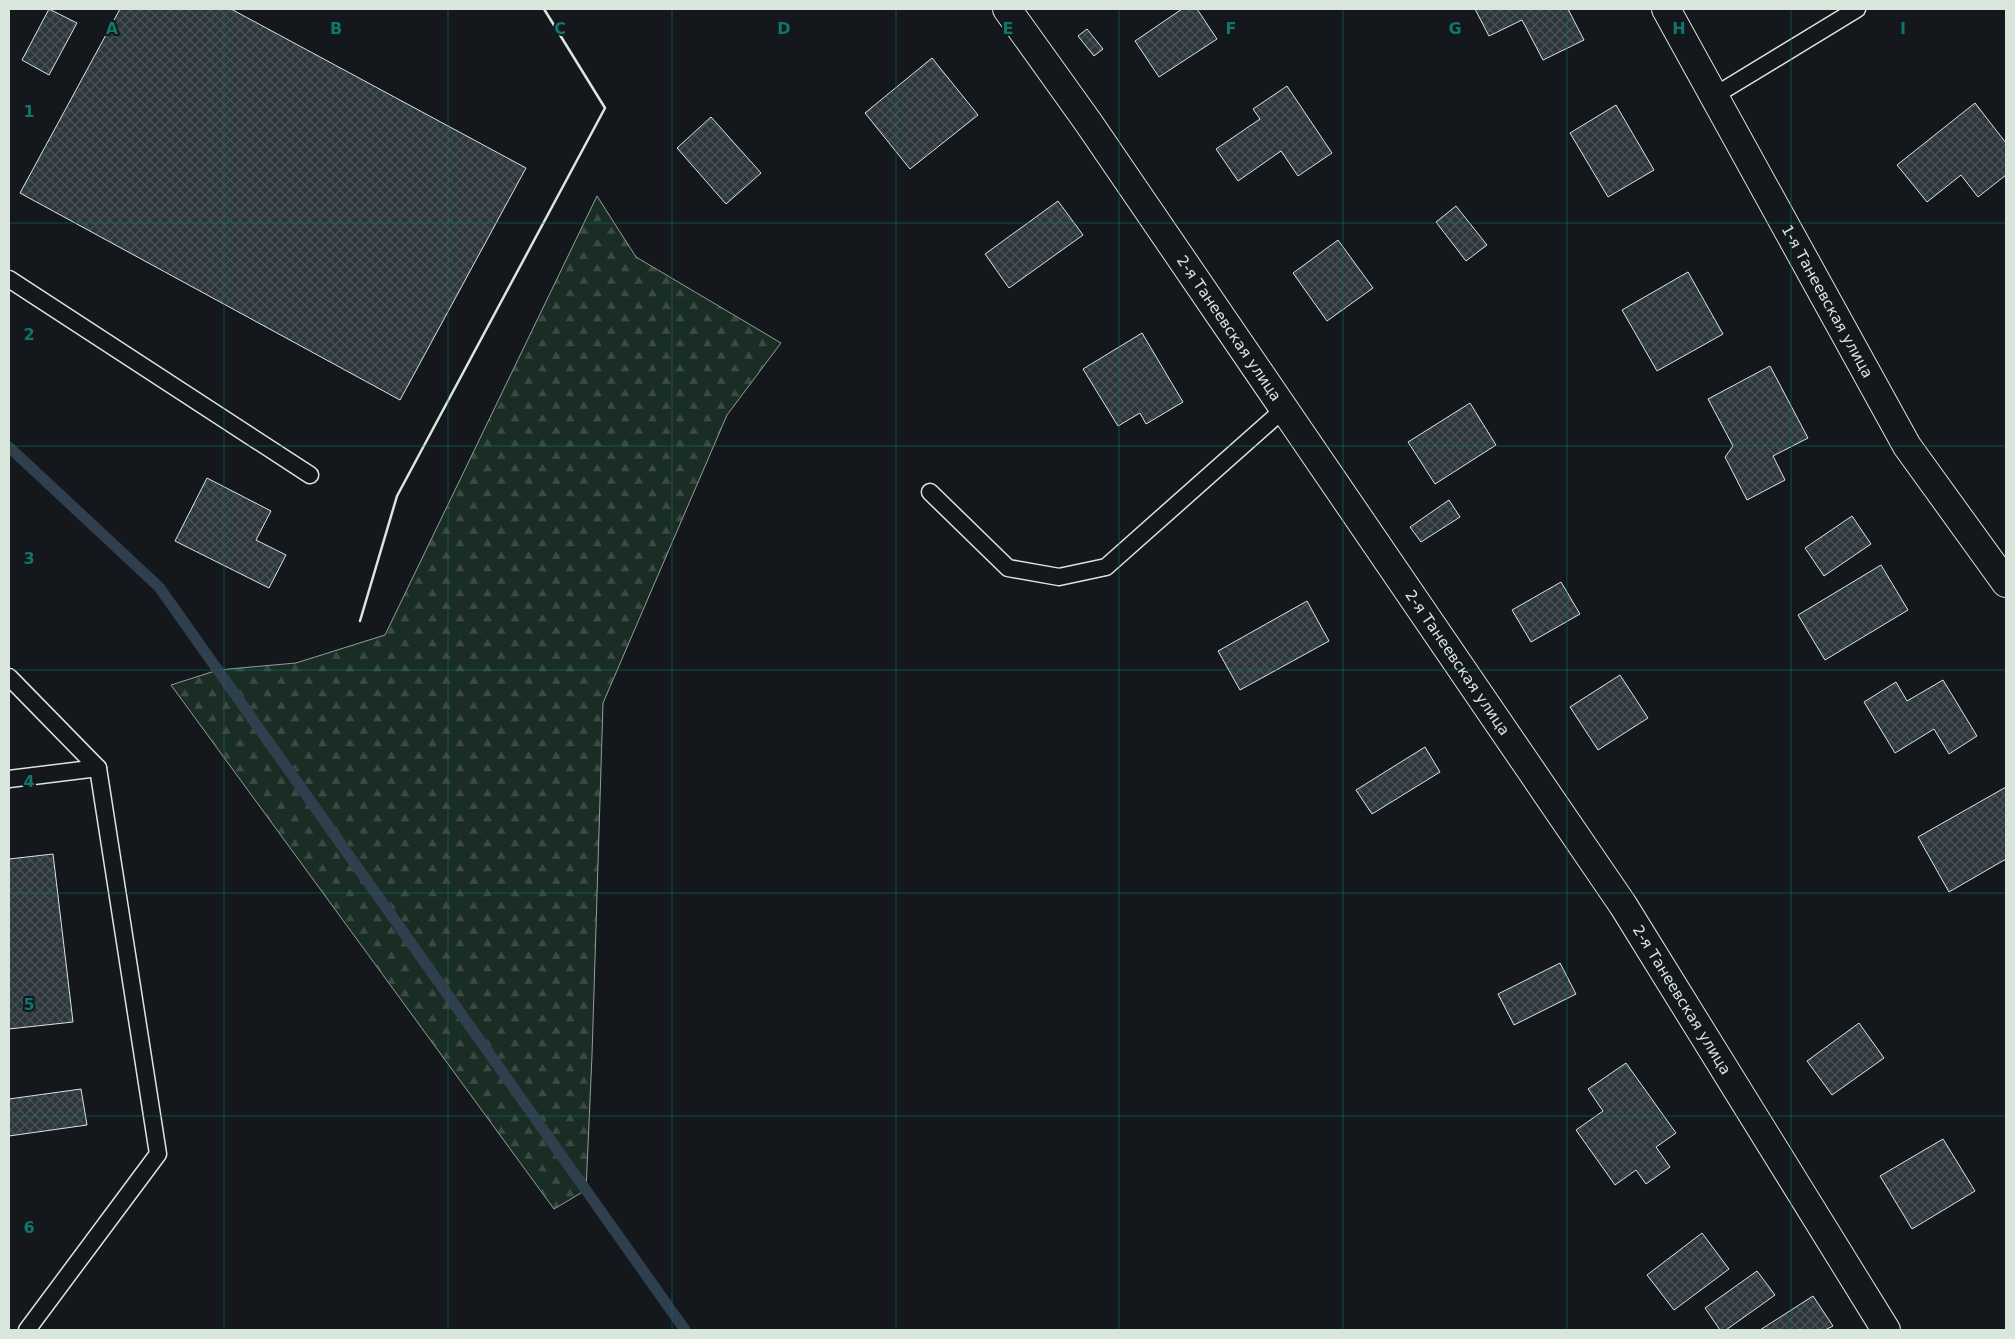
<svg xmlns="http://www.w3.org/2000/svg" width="2015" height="1339" viewBox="0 0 2015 1339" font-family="'DejaVu Sans',sans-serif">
<defs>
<pattern id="forest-firs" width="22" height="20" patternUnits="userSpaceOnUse" patternTransform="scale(1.25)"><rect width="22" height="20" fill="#1a2d24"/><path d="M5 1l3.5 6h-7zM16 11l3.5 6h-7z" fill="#3b4b43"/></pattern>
<pattern id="building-cross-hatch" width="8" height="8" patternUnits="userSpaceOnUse" patternTransform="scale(1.25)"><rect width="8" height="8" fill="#2c363c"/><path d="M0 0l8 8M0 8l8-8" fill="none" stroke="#4a5358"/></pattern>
</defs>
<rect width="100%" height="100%" fill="#14181c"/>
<path fill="url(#forest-firs)" stroke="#939e99" d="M 597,196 L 636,257 L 781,343 L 727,415 L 603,703 L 592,1055 L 586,1190 L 554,1209 L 171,685 L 218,670 L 296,663 L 385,635 Z"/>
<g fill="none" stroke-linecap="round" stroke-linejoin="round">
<path stroke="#2f3f4d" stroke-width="11" d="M 9,447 L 159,587 L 685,1330"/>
</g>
<g fill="url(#building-cross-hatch)" stroke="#d8e6dc">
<path d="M 49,9 L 77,23 L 49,75 L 22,60 Z"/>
<path d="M 120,9 L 231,9 L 526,168 L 400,400 L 20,193 Z"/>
<path d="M 1182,9 L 1197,9 L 1217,39 L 1159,77 L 1135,41 Z"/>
<path d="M 1475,9 L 1568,9 L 1584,40 L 1543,60 L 1522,20 L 1489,36 Z"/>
<path d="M 1087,29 L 1103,49 L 1094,56 L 1078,36 Z"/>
<path d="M 932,58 L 978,115 L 910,169 L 865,113 Z"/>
<path d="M 1287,86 L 1332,153 L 1298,176 L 1281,151 L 1238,181 L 1216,149 L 1260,119 L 1253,109 Z"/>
<path d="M 1975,103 L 2006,143 L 2006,175 L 1978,197 L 1961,175 L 1927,202 L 1897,165 Z"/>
<path d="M 1616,105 L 1654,170 L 1608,197 L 1570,133 Z"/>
<path d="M 711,117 L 761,173 L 726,204 L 677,148 Z"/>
<path d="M 1058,201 L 1083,235 L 1009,288 L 985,254 Z"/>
<path d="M 1456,206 L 1487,245 L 1466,261 L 1436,222 Z"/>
<path d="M 1338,240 L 1373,288 L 1327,321 L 1293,273 Z"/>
<path d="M 1688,272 L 1723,334 L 1657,371 L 1622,310 Z"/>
<path d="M 1142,333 L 1183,402 L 1146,424 L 1140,413 L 1118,426 L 1083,369 Z"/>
<path d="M 1770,366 L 1808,438 L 1773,456 L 1785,480 L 1747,500 L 1725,457 L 1733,446 L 1708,399 Z"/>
<path d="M 1470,403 L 1496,445 L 1435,484 L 1408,442 Z"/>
<path d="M 207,478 L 271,511 L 256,540 L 286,555 L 269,588 L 175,541 Z"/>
<path d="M 1449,500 L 1460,517 L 1421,542 L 1410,527 Z"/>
<path d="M 1852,516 L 1871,544 L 1824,576 L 1805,548 Z"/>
<path d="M 1881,565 L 1908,610 L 1825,660 L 1798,615 Z"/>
<path d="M 1561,582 L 1580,614 L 1531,642 L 1512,610 Z"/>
<path d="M 1307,601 L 1329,641 L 1240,690 L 1218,651 Z"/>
<path d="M 1620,675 L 1648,718 L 1598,750 L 1570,707 Z"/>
<path d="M 1943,680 L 1977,736 L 1949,754 L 1934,729 L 1895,753 L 1864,702 L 1896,682 L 1907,701 Z"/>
<path d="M 1425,747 L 1440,772 L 1372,814 L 1356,790 Z"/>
<path d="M 2006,787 L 2006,859 L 1949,892 L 1918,837 Z"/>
<path d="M 53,854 L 73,1022 L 9,1029 L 9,859 Z"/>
<path d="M 1560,963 L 1576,994 L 1514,1025 L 1498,994 Z"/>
<path d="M 1859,1023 L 1884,1058 L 1832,1095 L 1807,1061 Z"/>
<path d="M 1626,1063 L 1676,1133 L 1656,1147 L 1670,1167 L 1646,1184 L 1636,1170 L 1615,1185 L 1576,1130 L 1603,1111 L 1588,1089 Z"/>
<path d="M 81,1089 L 87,1125 L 9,1136 L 9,1099 Z"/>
<path d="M 1943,1139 L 1975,1191 L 1912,1229 L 1880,1176 Z"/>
<path d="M 1702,1233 L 1729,1269 L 1674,1310 L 1647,1275 Z"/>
<path d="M 1757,1271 L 1775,1295 L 1726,1330 L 1720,1330 L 1705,1308 Z"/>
<path d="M 1813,1296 L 1833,1326 L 1825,1330 L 1760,1330 Z"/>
</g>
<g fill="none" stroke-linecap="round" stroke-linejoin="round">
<defs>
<g id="service">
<path d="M 1714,96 L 1857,9"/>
<path d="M 9,279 L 310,475"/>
<path d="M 930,492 L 1008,568 L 1059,577 L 1106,567 L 1284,409"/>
<path d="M 9,677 L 98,768 L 158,1154 L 27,1330"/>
<path d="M 9,779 L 98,768"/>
</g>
<g id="minor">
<path id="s1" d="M 1007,9 L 1088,122 L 1623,905 L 1886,1330"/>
<path id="s2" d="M 1666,9 L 1907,446 L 2006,583"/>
</g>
</defs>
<use href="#service" stroke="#d8e6dc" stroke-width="19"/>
<use href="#minor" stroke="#d8e6dc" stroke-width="30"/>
<use href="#service" stroke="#14181c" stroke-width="16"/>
<use href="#minor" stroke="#14181c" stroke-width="28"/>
<path stroke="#d8e6dc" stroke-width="2.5" d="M 360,621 L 397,496 L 605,108 L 544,9"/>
</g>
<path fill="none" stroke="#0f766e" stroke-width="1" stroke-opacity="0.55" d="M 224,9 L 224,1330M 448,9 L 448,1330M 672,9 L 672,1330M 896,9 L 896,1330M 1119,9 L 1119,1330M 1343,9 L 1343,1330M 1567,9 L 1567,1330M 1791,9 L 1791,1330M 9,223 L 2006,223M 9,446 L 2006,446M 9,670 L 2006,670M 9,893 L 2006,893M 9,1116 L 2006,1116"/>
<g text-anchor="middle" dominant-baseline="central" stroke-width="4" stroke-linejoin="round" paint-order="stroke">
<g font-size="15" fill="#d8e6dc" stroke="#14181c">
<text stroke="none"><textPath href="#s2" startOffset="334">1-я Танеевская улица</textPath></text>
<text stroke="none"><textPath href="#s1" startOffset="389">2-я Танеевская улица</textPath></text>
<text stroke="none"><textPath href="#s1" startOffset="794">2-я Танеевская улица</textPath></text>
<text stroke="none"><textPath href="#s1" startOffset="1199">2-я Танеевская улица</textPath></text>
</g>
</g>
<g font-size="16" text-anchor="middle" font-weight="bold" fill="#0f766e" stroke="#14181c" stroke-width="4" stroke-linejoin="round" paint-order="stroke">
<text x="112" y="34">A</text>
<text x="336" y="34">B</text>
<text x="560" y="34">C</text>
<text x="784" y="34">D</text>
<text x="1008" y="34">E</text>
<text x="1231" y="34">F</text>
<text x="1455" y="34">G</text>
<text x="1679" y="34">H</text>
<text x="1903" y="34">I</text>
<text x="29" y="117">1</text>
<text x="29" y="340">2</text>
<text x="29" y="564">3</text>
<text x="29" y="787">4</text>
<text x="29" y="1010">5</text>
<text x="29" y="1233">6</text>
</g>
<rect width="2015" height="1339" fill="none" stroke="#d8e6dc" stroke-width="20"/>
</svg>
